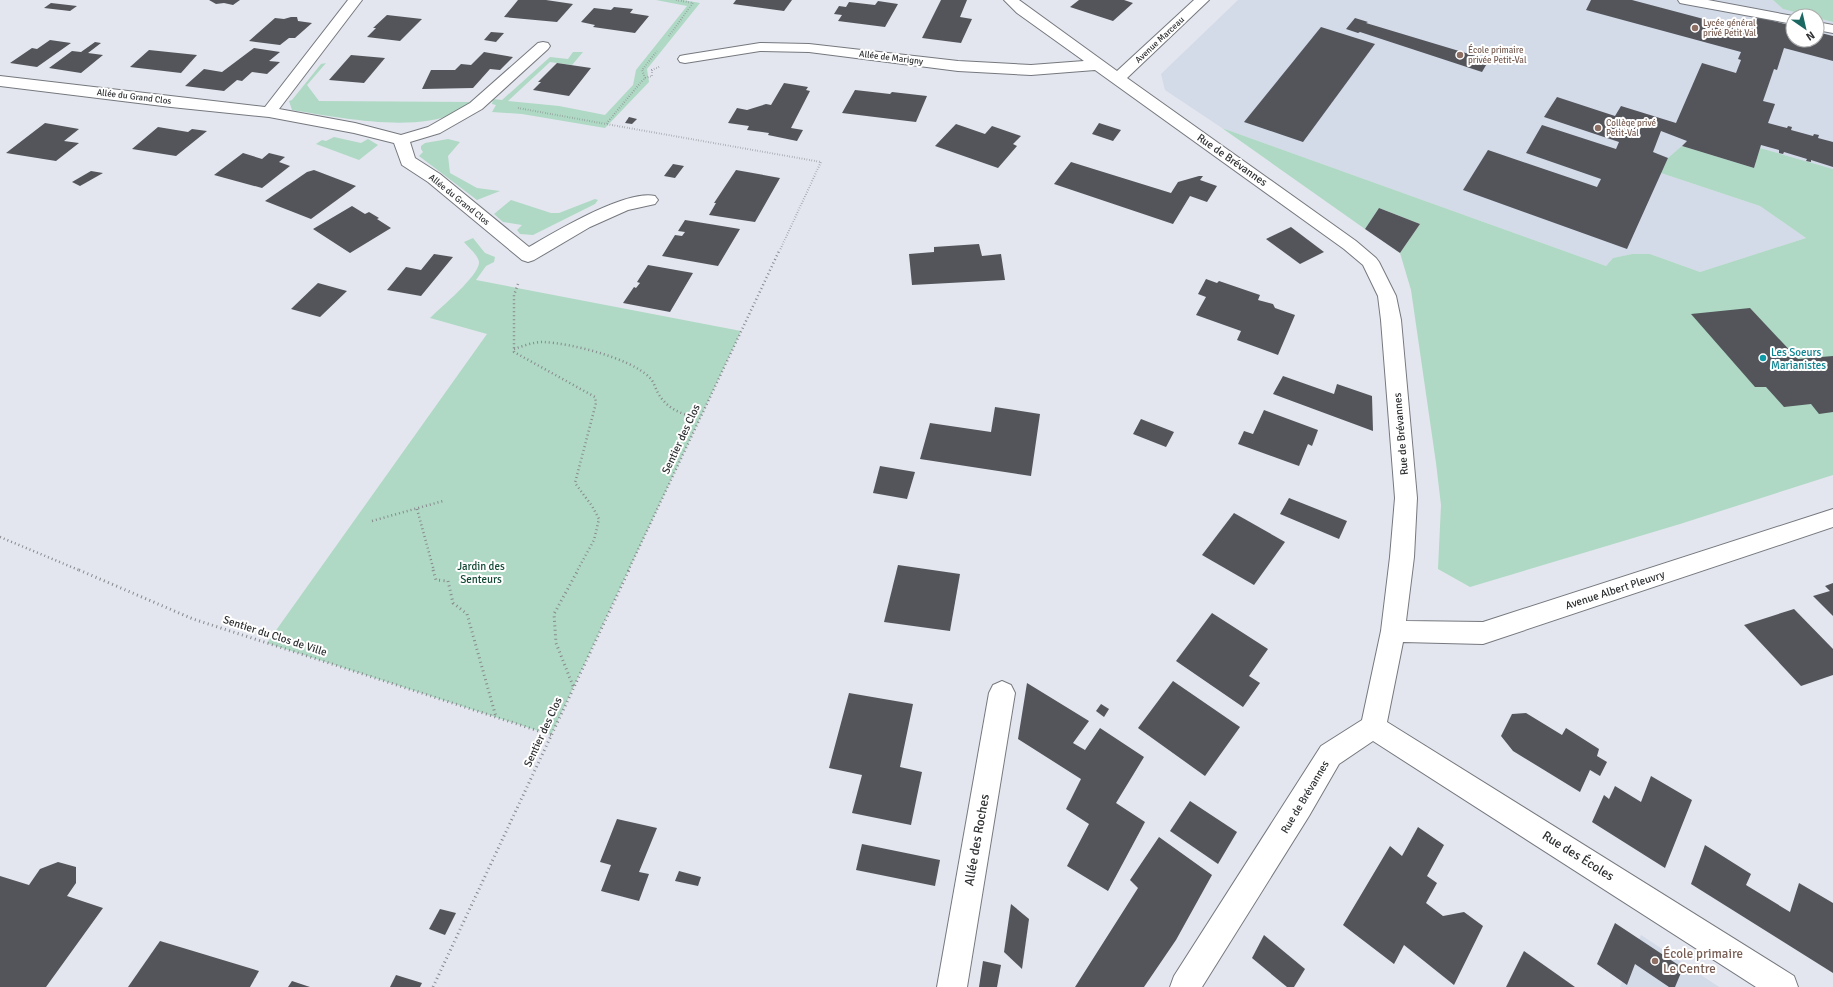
<svg xmlns="http://www.w3.org/2000/svg" width="1833" height="987" viewBox="0 0 1833 987" font-family="Signika,sans-serif">
<rect width="100%" height="100%" fill="#e3e6ee"/>
<g fill="#d3dae8">
<path d="M 1238,0 L 1773,0 L 1783,9 L 1810,16 L 1793,16 L 1793,40 L 1817,40 L 1817,18 L 1833,22 L 1833,169 L 1760,148 L 1754,168 L 1682,146 L 1661,173 L 1760,206 L 1806,238 L 1700,272 L 1650,254 L 1632,254 L 1613,258 L 1606,266 L 1222,128 L 1165,90 L 1161,74 Z"/>
<path d="M 1641,935 L 1719,987 L 1620,987 Z"/>
</g>
<g fill="#afd9c4">
<path d="M 656,0 L 683,0 L 700,3 L 647,69 L 649,82 L 605,128 L 522,114 L 492,112 L 496,105 L 492,104 L 493,99 L 502,100 L 550,57 L 568,59 L 573,52 L 583,52 L 572,65 L 550,62 L 508,101 L 559,106 L 605,115 L 633,85 L 636,70 L 687,6 Z"/>
<path d="M 1773,0 L 1833,0 L 1833,22 L 1817,18 L 1817,16 L 1810,16 L 1783,9 Z"/>
<path d="M 326,63 L 307,85 L 319,101 L 473,102 C 467,106 461,111 455,113 C 413,133 336,117 292,110 L 289,101 L 292,100 L 321,64 Z"/>
<path d="M 1222,128 L 1606,266 L 1613,258 L 1632,254 L 1650,254 L 1700,272 L 1806,238 L 1760,206 L 1661,173 L 1668,158 L 1682,146 L 1754,168 L 1760,148 L 1833,169 L 1833,475 L 1680,524 L 1470,587 L 1438,569 L 1441,505 L 1436,463 L 1411,290 L 1400,253 L 1420,224 L 1379,208 L 1365,229 Z"/>
<path d="M 334,137 L 361,143 L 368,139 L 378,145 L 359,160 L 316,144 L 322,140 L 326,141 Z"/>
<path d="M 448,139 L 460,142 L 448,156 L 450,173 L 477,188 L 500,191 L 477,200 L 419,156 L 423,152 L 421,149 L 421,146 L 425,143 Z"/>
<path d="M 595,199 L 598,200 L 595,204 L 533,235 L 520,234 L 517,230 L 522,225 L 503,222 L 494,214 L 511,200 L 551,213 L 559,213 Z"/>
<path d="M 473,238 L 485,253 L 495,257 L 494,262 L 486,266 L 476,280 L 741,331 L 551,735 L 267,643 L 487,334 L 430,318 C 440,308 480,275 479,262 C 478,255 468,247 464,242 Z"/>
</g>
<g fill="#53555b">
<path d="M 209,0 L 240,0 L 233,5 L 224,3 L 216,4 Z"/>
<path d="M 518,0 L 546,0 L 573,4 L 557,22 L 504,17 Z"/>
<path d="M 736,0 L 792,0 L 784,11 L 733,4 Z"/>
<path d="M 941,0 L 967,0 L 960,17 L 972,19 L 961,43 L 922,38 Z"/>
<path d="M 1079,0 L 1124,0 L 1133,3 L 1113,21 L 1070,7 Z"/>
<path d="M 1591,0 L 1632,0 L 1749,31 L 1749,29 L 1752,29 L 1758,17 L 1793,26 L 1793,40 L 1817,40 L 1817,32 L 1833,36 L 1833,61 L 1784,48 L 1777,70 L 1774,69 L 1763,101 L 1775,104 L 1768,123 L 1787,128 L 1788,126 L 1792,127 L 1791,130 L 1813,136 L 1814,134 L 1819,135 L 1818,138 L 1833,142 L 1833,167 L 1811,160 L 1811,162 L 1806,161 L 1807,159 L 1784,152 L 1783,154 L 1779,153 L 1779,150 L 1761,145 L 1754,168 L 1682,146 L 1687,141 L 1661,131 L 1653,152 L 1668,158 L 1627,249 L 1463,190 L 1488,150 L 1597,187 L 1601,179 L 1526,153 L 1542,125 L 1616,149 L 1619,142 L 1544,117 L 1557,97 L 1615,116 L 1621,106 L 1676,123 L 1702,63 L 1736,73 L 1741,60 L 1738,59 L 1741,52 L 1586,10 Z"/>
<path d="M 878,1 L 898,4 L 885,27 L 838,21 L 842,15 L 834,14 L 839,6 L 846,7 L 849,2 L 875,5 Z"/>
<path d="M 51,3 L 77,6 L 70,11 L 44,8 Z"/>
<path d="M 614,7 L 633,9 L 630,13 L 649,16 L 635,33 L 593,27 L 595,25 L 581,22 L 594,8 L 611,10 Z"/>
<path d="M 387,15 L 422,19 L 400,41 L 367,37 L 376,28 L 373,28 Z"/>
<path d="M 291,17 L 297,17 L 298,21 L 312,23 L 295,38 L 289,38 L 280,45 L 249,41 L 275,18 L 284,19 Z"/>
<path d="M 1355,18 L 1368,22 L 1366,23 L 1489,60 L 1482,72 L 1360,32 L 1358,33 L 1346,29 Z"/>
<path d="M 1321,27 L 1375,44 L 1303,142 L 1244,122 Z"/>
<path d="M 491,32 L 504,33 L 496,42 L 484,40 Z"/>
<path d="M 50,40 L 71,43 L 37,67 L 10,63 L 32,48 L 37,49 Z"/>
<path d="M 95,42 L 101,43 L 88,53 L 103,55 L 81,73 L 49,68 L 72,51 L 81,52 Z"/>
<path d="M 254,48 L 280,52 L 269,61 L 280,62 L 267,74 L 252,72 L 242,81 L 237,80 L 224,91 L 185,86 L 204,69 L 222,72 Z"/>
<path d="M 149,50 L 197,55 L 181,73 L 130,67 Z"/>
<path d="M 484,52 L 513,57 L 500,70 L 490,69 L 473,88 L 422,89 L 431,70 L 455,70 L 461,64 L 471,65 Z"/>
<path d="M 351,55 L 385,58 L 364,83 L 329,80 Z"/>
<path d="M 557,63 L 591,68 L 569,96 L 533,90 L 541,82 L 538,82 Z"/>
<path d="M 784,83 L 808,87 L 806,90 L 810,91 L 791,128 L 803,130 L 797,141 L 768,135 L 769,133 L 747,130 L 749,126 L 728,123 L 737,108 L 747,110 L 766,104 L 771,105 Z"/>
<path d="M 855,90 L 890,94 L 892,92 L 927,96 L 916,122 L 842,113 Z"/>
<path d="M 629,117 L 637,119 L 632,124 L 625,123 Z"/>
<path d="M 45,123 L 79,129 L 64,141 L 79,143 L 56,161 L 6,153 Z"/>
<path d="M 1099,123 L 1121,130 L 1113,141 L 1092,134 Z"/>
<path d="M 956,124 L 985,134 L 992,126 L 1021,136 L 1013,144 L 1017,146 L 998,168 L 935,146 Z"/>
<path d="M 158,127 L 188,132 L 192,129 L 207,131 L 176,156 L 132,149 Z"/>
<path d="M 243,153 L 262,159 L 269,153 L 285,157 L 279,162 L 290,166 L 262,188 L 214,175 Z"/>
<path d="M 1071,162 L 1171,193 L 1178,182 L 1199,176 L 1203,176 L 1200,180 L 1217,186 L 1207,202 L 1190,196 L 1173,224 L 1054,184 Z"/>
<path d="M 673,164 L 684,166 L 675,178 L 664,176 Z"/>
<path d="M 314,170 L 356,186 L 311,219 L 265,201 L 307,172 Z"/>
<path d="M 736,170 L 780,178 L 755,222 L 709,215 L 716,203 L 714,203 Z"/>
<path d="M 91,171 L 103,173 L 80,186 L 72,182 Z"/>
<path d="M 352,206 L 365,214 L 369,212 L 379,218 L 377,219 L 391,228 L 350,253 L 313,229 Z"/>
<path d="M 1379,208 L 1420,224 L 1400,253 L 1365,229 Z"/>
<path d="M 685,220 L 740,229 L 718,266 L 662,256 L 675,235 L 682,236 L 685,232 L 678,231 Z"/>
<path d="M 1291,227 L 1324,252 L 1300,264 L 1266,239 Z"/>
<path d="M 979,244 L 982,256 L 1001,254 L 1005,280 L 912,285 L 909,254 L 934,252 L 934,247 Z"/>
<path d="M 434,254 L 453,257 L 421,296 L 387,290 L 406,267 L 421,270 Z"/>
<path d="M 648,265 L 693,273 L 670,312 L 623,303 L 634,287 L 636,288 L 640,283 L 637,282 Z"/>
<path d="M 1206,279 L 1217,283 L 1219,281 L 1260,295 L 1258,300 L 1273,304 L 1275,308 L 1295,315 L 1278,355 L 1237,340 L 1241,331 L 1196,315 L 1206,297 L 1198,294 Z"/>
<path d="M 318,283 L 347,291 L 320,317 L 291,309 Z"/>
<path d="M 1750,308 L 1798,359 L 1833,356 L 1833,412 L 1819,414 L 1811,404 L 1784,407 L 1766,387 L 1755,387 L 1691,314 Z"/>
<path d="M 1283,376 L 1334,394 L 1337,384 L 1372,396 L 1373,431 L 1273,394 Z"/>
<path d="M 995,407 L 1040,414 L 1031,476 L 920,459 L 930,423 L 991,432 Z"/>
<path d="M 1264,410 L 1318,430 L 1312,446 L 1308,444 L 1299,466 L 1238,444 L 1244,431 L 1253,434 Z"/>
<path d="M 1141,419 L 1174,432 L 1166,447 L 1133,434 Z"/>
<path d="M 880,466 L 915,472 L 907,499 L 873,493 Z"/>
<path d="M 1289,498 L 1347,521 L 1339,539 L 1280,514 Z"/>
<path d="M 1234,513 L 1285,542 L 1254,585 L 1202,555 Z"/>
<path d="M 898,565 L 960,574 L 950,631 L 884,622 Z"/>
<path d="M 1833,583 L 1833,616 L 1813,596 L 1830,591 L 1825,586 Z"/>
<path d="M 1794,609 L 1833,649 L 1833,675 L 1801,686 L 1744,625 Z"/>
<path d="M 1212,613 L 1268,649 L 1249,676 L 1260,683 L 1243,707 L 1176,661 Z"/>
<path d="M 1173,681 L 1240,727 L 1205,776 L 1138,728 Z"/>
<path d="M 1027,683 L 1089,721 L 1073,743 L 1085,750 L 1100,728 L 1144,757 L 1116,803 L 1145,822 L 1108,891 L 1067,866 L 1089,824 L 1066,809 L 1081,779 L 1018,739 Z"/>
<path d="M 849,693 L 913,704 L 900,767 L 922,772 L 911,825 L 852,813 L 862,775 L 829,768 Z"/>
<path d="M 1101,704 L 1109,709 L 1104,717 L 1096,711 Z"/>
<path d="M 1526,713 L 1562,735 L 1566,728 L 1599,749 L 1597,756 L 1607,762 L 1600,776 L 1590,770 L 1580,792 L 1513,751 L 1501,736 L 1512,714 Z"/>
<path d="M 1651,776 L 1692,800 L 1665,868 L 1592,822 L 1604,795 L 1609,799 L 1615,786 L 1641,802 Z"/>
<path d="M 1190,801 L 1237,832 L 1218,864 L 1170,831 Z"/>
<path d="M 617,819 L 657,828 L 639,872 L 649,874 L 639,901 L 601,891 L 611,865 L 600,862 Z"/>
<path d="M 1418,827 L 1444,845 L 1427,876 L 1437,883 L 1426,903 L 1443,916 L 1464,912 L 1483,926 L 1454,985 L 1404,945 L 1394,964 L 1343,925 L 1390,846 L 1402,856 Z"/>
<path d="M 1159,837 L 1212,875 L 1176,940 L 1144,987 L 1075,987 L 1138,888 L 1130,880 Z"/>
<path d="M 862,844 L 940,860 L 935,886 L 856,870 Z"/>
<path d="M 1705,845 L 1751,874 L 1746,885 L 1790,912 L 1799,883 L 1833,903 L 1833,973 L 1691,884 Z"/>
<path d="M 58,862 L 76,867 L 76,883 L 67,896 L 103,908 L 46,987 L 0,987 L 0,876 L 29,885 L 40,869 Z"/>
<path d="M 679,871 L 701,877 L 698,886 L 675,881 Z"/>
<path d="M 1011,904 L 1029,919 L 1022,969 L 1004,952 Z"/>
<path d="M 440,909 L 456,913 L 445,935 L 429,929 Z"/>
<path d="M 1615,923 L 1683,968 L 1675,987 L 1669,987 L 1635,964 L 1627,985 L 1597,964 Z"/>
<path d="M 1264,935 L 1305,969 L 1294,987 L 1287,987 L 1252,958 Z"/>
<path d="M 160,941 L 259,971 L 250,987 L 128,987 Z"/>
<path d="M 1524,951 L 1575,987 L 1506,987 Z"/>
<path d="M 983,961 L 1001,965 L 997,987 L 979,987 Z"/>
<path d="M 396,975 L 422,983 L 420,987 L 390,987 Z"/>
<path d="M 292,981 L 310,987 L 288,987 Z"/>
</g>
<g fill="none" stroke-linecap="round" stroke-linejoin="round">
<defs>
<g id="minor">
<path d="M 348,0 L 362,0 L 279,109 L 355,123 L 401,135 L 428,127 L 470,103 L 538,43 L 543,42 L 548,43 L 550,46 L 548,49 L 482,109 L 440,133 L 410,142 L 415,158 L 440,174 L 529,247 C 555,232 626,189 655,196 L 658,200 L 655,204 L 628,210 L 590,227 L 534,260 L 528,262 L 522,260 L 428,182 L 402,165 L 394,143 L 354,133 L 269,117 L 171,107 L 0,86 L 0,76 L 265,107 Z"/>
<path d="M 1004,0 L 1019,0 L 1117,71 L 1194,0 L 1209,0 L 1127,78 L 1356,241 L 1376,258 L 1379,262 L 1396,296 L 1401,320 L 1417,498 L 1414,557 L 1406,621 L 1483,622 L 1833,509 L 1833,527 L 1483,644 L 1403,642 L 1387,722 L 1794,976 L 1798,987 L 1756,987 L 1373,741 L 1339,764 L 1309,816 L 1202,987 L 1170,987 L 1174,976 L 1321,746 L 1362,720 L 1381,631 L 1390,557 L 1395,498 L 1381,320 L 1378,296 L 1363,265 L 1344,249 L 1095,70 L 1031,75 L 958,71 L 809,52 L 760,51 L 685,63 L 680,62 L 678,59 L 680,56 L 685,55 L 760,43 L 809,44 L 958,61 L 1031,65 L 1084,61 L 1017,13 Z"/>
<path d="M 1678,0 L 1708,0 L 1793,16 L 1793,24 L 1685,4 L 1680,3 Z"/>
<path d="M 1817,22 L 1833,25 L 1833,33 L 1817,30 Z"/>
<path d="M 1002,681 L 1011,685 L 1015,693 L 967,987 L 937,987 L 989,693 L 993,685 Z"/>
</g>
</defs>
<use href="#minor" stroke="#75787e" stroke-width="2"/>
<g stroke="#87898e" stroke-width="2" stroke-dasharray="0.5 2" stroke-linecap="butt">
<path d="M 669,36 L 693,3 L 676,0"/>
<path d="M 659,67 L 652,70 L 652,76 L 645,78 L 642,81 L 606,124 L 821,162 L 780,250"/>
<path d="M 645,78 L 642,70 L 657,51"/>
<path d="M 518,108 L 606,124"/>
</g>
<g stroke="#87898e" stroke-width="2.5" stroke-dasharray="1 3" stroke-linecap="butt">
<path d="M 518,284 L 514,295 L 514,352 L 595,397 L 596,403 L 575,483 L 592,506 L 599,519 L 594,540 L 577,571"/>
<path d="M 514,349 C 523,346 533,342 543,342 C 570,343 630,358 649,377 C 654,381 655,388 658,393 C 668,410 681,414 700,418"/>
<path d="M 417,509 L 434,571"/>
<path d="M 372,521 L 443,501"/>
<path d="M 0,537 L 81,571"/>
<path d="M 628,571 L 780,249"/>
</g>
<g stroke="#87898e" stroke-width="3" stroke-dasharray="1 3.5" stroke-linecap="butt">
<path d="M 79,570 L 193,619 L 551,735"/>
<path d="M 433,570 L 436,580 L 448,581 L 453,603 L 467,614 L 496,717"/>
<path d="M 573,686 L 556,643 L 554,614 L 578,570"/>
<path d="M 433,987 L 629,570"/>
</g>
<use href="#minor" fill="#fff" fill-rule="evenodd"/>
</g>
<g fill="#8d6e63" stroke="#fff" stroke-width="1.5">
<circle cx="1695" cy="28" r="4"/>
<circle cx="1460" cy="55" r="4"/>
<circle cx="1598" cy="128" r="4"/>
<circle cx="1655" cy="961" r="4"/>
</g>
<circle fill="#0f9aa8" stroke="#fff" stroke-width="1.5" cx="1763" cy="358" r="4"/>
<g text-anchor="middle" dominant-baseline="central" stroke-width="4" stroke-linejoin="round" paint-order="stroke">
<g font-size="9" fill="#785e54" stroke="#fff" text-anchor="start">
<text x="1703" y="23">Lycée général<tspan x="1703" dy="10">privé Petit Val</tspan></text>
<text x="1468" y="50">École primaire<tspan x="1468" dy="10">privée Petit-Val</tspan></text>
<text x="1606" y="123">Collège privé<tspan x="1606" dy="10">Petit-Val</tspan></text>
</g>
<g font-size="9" fill="#2f3133" stroke="#fff">
<text transform="translate(1160 40) rotate(-43)">Avenue Marceau</text>
<text transform="translate(891 58) rotate(7)">Allée de Marigny</text>
<text transform="translate(134 97) rotate(7)">Allée du Grand Clos</text>
<text transform="translate(459 200) rotate(39)">Allée du Grand Clos</text>
</g>
<g font-size="11" fill="#2f3133" stroke="#fff">
<text transform="translate(1232 160) rotate(35)">Rue de Brévannes</text>
<text transform="translate(1401 434) rotate(-95)">Rue de Brévannes</text>
<text transform="translate(681 439) rotate(-65)">Sentier des Clos</text>
<text transform="translate(1615 590) rotate(-18)">Avenue Albert Pleuvry</text>
<text transform="translate(275 636) rotate(18)">Sentier du Clos de Ville</text>
<text transform="translate(543 732) rotate(-65)">Sentier des Clos</text>
<text transform="translate(1305 797) rotate(-59)">Rue de Brévannes</text>
</g>
<g font-size="11" fill="#0d838f" stroke="#fff" text-anchor="start">
<text x="1771" y="352">Les Soeurs<tspan x="1771" dy="13">Marianistes</tspan></text>
</g>
<g font-size="11" fill="#134a35" stroke="#fff">
<text x="481" y="566">Jardin des<tspan x="481" dy="13">Senteurs</tspan></text>
</g>
<g font-size="13" fill="#2f3133" stroke="#fff">
<text transform="translate(977 840) rotate(-80)">Allée des Roches</text>
<text transform="translate(1578 856) rotate(32)">Rue des Écoles</text>
</g>
<g font-size="13" fill="#785e54" stroke="#fff" text-anchor="start">
<text x="1663" y="954">École primaire<tspan x="1663" dy="15">Le Centre</tspan></text>
</g>
</g>
<g transform="translate(1805 28) rotate(146)"><circle r="19" fill="#ffffff" stroke="#acadad"/>
<path d="M0-3L7 15L0 10L-7 15Z" fill="#1b6762"/>
<text y="-6" font-size="11" font-weight="bold" text-anchor="middle" fill="#2f3133">N</text>
</g>
</svg>
